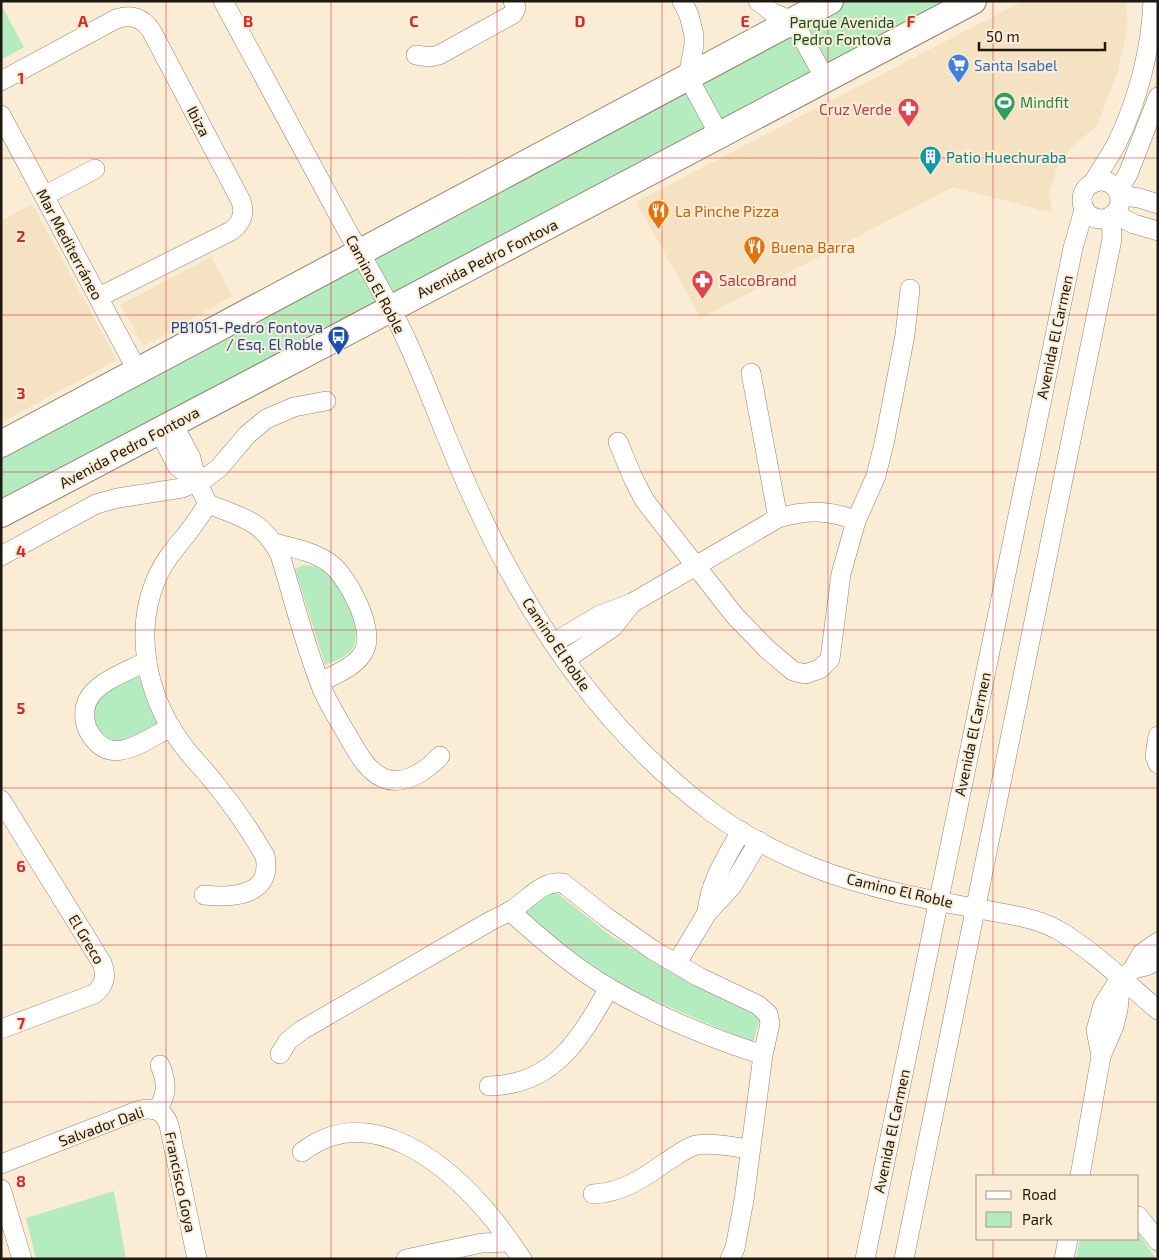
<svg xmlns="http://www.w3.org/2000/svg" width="1159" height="1260" viewBox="0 0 1159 1260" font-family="'Exo 2',sans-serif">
<rect width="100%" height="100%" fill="#fbedd5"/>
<g fill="#f4e2c3">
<path d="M 1023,1 L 1126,1 L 1128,25 L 1118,70 L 1097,126 L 1071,148 L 1058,165 L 1049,194 L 1053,213 L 953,187 L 701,318 L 636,202 Z"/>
<path d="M 32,204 L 117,360 L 1,423 L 1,221 Z"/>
<path d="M 211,257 L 232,296 L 144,346 L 120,305 Z"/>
</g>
<g fill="#b4ecc0">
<path d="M 846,1 L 948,1 L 393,293 L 371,253 Z"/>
<path d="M 1,5 L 24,47 L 1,60 Z"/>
<path d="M 355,260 L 378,302 L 1,502 L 1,451 Z"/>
<path d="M 304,565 C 313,566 320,567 327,572 C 343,582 362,627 354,646 C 349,656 335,661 325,665 L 295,569 Z"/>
<path d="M 138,675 L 157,720 L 157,724 C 148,729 139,737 129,740 C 101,748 81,714 100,694 C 107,687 128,680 138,675 Z"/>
<path d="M 552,889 L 611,936 L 667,970 L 761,1014 L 753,1043 L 621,986 L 520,913 Z"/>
<path d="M 114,1191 L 126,1259 L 36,1259 L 26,1218 Z"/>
<path d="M 1138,1233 L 1156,1259 L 1076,1259 L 1080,1239 L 1138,1239 Z"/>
</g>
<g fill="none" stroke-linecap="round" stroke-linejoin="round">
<defs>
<g id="street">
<path d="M 223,1 C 263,75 303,149 343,223 C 364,261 387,298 405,337 C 431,393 451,453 478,509 C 532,625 609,737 713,813 C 743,835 780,854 815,868 C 879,893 955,904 1022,917 C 1035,920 1047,924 1058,930 C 1095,952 1126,983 1158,1010"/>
<path d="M 682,1 L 689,15 L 694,35 L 694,45 L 688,77 L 720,136"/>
<path d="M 758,1 L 773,13 L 793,21 L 826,80"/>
<path d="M 416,55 L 430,57 L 439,55 L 513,14 L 516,8 L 513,1"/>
<path d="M 1,81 L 116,19 C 130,14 142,17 151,30 L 241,201 C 245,213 242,223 231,231 L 99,297"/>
<path d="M 1,115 L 138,372"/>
<circle cx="1101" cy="200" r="19"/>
<path d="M 1093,183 C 1101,169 1110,156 1117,143 C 1138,100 1151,49 1153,1"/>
<path d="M 1118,191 L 1128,174 L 1158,97"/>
<path d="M 1119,195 L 1139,198 L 1158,204"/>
<path d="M 44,196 L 95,169"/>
<path d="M 1115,214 L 1134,224 L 1158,231"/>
<path d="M 751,373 L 778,518"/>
<path d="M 173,424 L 191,458 L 197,482 L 208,504 C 242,517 263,521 280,555 C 294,600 305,647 323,691 C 330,707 340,722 349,738 C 358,753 366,770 383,778 C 404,787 427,770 440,756"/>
<path d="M 159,431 L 177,466 L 197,482"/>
<path d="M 618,442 L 633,478 L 645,501 L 735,616 L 767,649 L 793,671 L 805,674 L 820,669 L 830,659 L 841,574 L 856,521 L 876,476 L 885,439 L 905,335 L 910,289"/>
<path d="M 274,543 C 293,548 312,551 328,562 C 347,574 374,627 365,649 C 359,665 335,675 320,682"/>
<path d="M 1,556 L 96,504 L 118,498 L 182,488 L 204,479 L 219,468 L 247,435 L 266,419 L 294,407 L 326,401"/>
<path d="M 553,643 L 600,615 L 632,603 L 778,518 C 805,510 830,509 856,521"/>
<path d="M 565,660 L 613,627 L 632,603"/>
<path d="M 147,661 C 130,670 102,680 91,695 C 84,704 83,717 87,728 C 108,771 141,742 171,727"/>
<path d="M 1158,736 L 1155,756 L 1158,764"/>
<path d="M 1,800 L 102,963 C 107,975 105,986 94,994 L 1,1029"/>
<path d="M 204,895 C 233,898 273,896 265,856 C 250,830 232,804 213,781 C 202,767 189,755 179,740 C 146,693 133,629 158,575 C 165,560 175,548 186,535 C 194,525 201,514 208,504"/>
<path d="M 510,911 C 541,939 573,967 609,988 C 658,1017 710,1038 763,1055"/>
<path d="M 707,913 C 709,883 727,856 741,831"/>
<path d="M 677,963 L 707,913 L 732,886 L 759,841"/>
<path d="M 1133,969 L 1146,966 L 1158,960"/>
<path d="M 280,1054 L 288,1041 L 302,1030 L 487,923 C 495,918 504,915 512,910 C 528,900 542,880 563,883 L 606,917 L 653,950 L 699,977 L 758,1005 L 768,1014 L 770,1023 L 763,1055 L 744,1200 L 735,1248 L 730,1259"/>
<path d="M 1101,1056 L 1096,1030 L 1103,1005 L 1115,986 L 1133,969 L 1142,953 L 1158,942"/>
<path d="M 489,1086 C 554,1085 580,1039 609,988"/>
<path d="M 157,1110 C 168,1094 167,1082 160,1065"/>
<path d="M 302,1152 C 371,1099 449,1165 493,1219 C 503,1231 512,1245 522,1259"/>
<path d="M 1,1164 L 137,1111 C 152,1106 164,1110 169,1125 L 197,1259"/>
<path d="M 1080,1176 L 1101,1056 L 1114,1026 L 1118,1010 L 1121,978"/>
<path d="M 1,1189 L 22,1259"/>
<path d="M 593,1194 C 621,1193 644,1178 666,1162 C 676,1156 685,1148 696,1145 C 713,1142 733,1147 750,1149"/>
<path d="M 1138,1216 L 1158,1241"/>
<path d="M 406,1259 L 482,1243 L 510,1242"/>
<path d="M 865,1259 L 1073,248 L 1084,210"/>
<path d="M 904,1259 L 1112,239 L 1111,216"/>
<path d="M 1064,1259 L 1068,1239"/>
</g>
<g id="secondary">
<path d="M 1,444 L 830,1"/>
<path d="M 1,514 C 325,343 650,174 973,1"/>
</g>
</defs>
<use href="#street" stroke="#8f826c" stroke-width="20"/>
<use href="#secondary" stroke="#8f826c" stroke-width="28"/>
<use href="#street" stroke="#fff" stroke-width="19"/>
<use href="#secondary" stroke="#fff" stroke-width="26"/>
</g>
<path fill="none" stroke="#d62828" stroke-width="1" stroke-opacity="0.55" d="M 166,1 L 166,1259M 331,1 L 331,1259M 497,1 L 497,1259M 662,1 L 662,1259M 828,1 L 828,1259M 993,1 L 993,1176M 1,158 L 1158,158M 1,315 L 1158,315M 1,472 L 1158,472M 1,630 L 1158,630M 1,788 L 1158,788M 1,945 L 1158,945M 1,1102 L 1158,1102M 993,1239 L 993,1259"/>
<defs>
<symbol id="supermarket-pin" viewBox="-11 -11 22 30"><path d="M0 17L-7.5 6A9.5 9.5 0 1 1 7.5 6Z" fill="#3f7fe0" stroke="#fbedd5"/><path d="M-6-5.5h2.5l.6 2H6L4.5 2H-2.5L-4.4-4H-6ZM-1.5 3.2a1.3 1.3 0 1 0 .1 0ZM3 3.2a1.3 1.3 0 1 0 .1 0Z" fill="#fff"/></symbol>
<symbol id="stadium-pin" viewBox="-11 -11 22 30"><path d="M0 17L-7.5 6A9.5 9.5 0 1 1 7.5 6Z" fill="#2e9e5b" stroke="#fbedd5"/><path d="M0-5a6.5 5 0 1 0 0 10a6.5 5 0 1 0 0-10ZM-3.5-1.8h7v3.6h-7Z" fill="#fff"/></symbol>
<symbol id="pharmacy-pin" viewBox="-11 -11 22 30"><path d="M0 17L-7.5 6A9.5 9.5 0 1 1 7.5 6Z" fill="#e0444e" stroke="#fbedd5"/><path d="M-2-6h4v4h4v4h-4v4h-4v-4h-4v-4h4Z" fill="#fff"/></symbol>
<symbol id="building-pin" viewBox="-11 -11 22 30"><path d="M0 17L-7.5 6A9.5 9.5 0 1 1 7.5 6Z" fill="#0f9aa8" stroke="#fbedd5"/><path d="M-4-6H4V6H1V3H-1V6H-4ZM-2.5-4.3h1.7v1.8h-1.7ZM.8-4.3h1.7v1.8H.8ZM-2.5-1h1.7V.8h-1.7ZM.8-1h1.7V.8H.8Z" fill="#fff"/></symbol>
<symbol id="restaurant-pin" viewBox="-11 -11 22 30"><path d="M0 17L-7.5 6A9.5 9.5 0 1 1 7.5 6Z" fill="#e8710a" stroke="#fbedd5"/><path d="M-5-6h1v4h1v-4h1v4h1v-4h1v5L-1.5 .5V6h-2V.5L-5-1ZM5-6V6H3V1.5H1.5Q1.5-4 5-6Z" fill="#fff"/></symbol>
<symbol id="bus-pin" viewBox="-11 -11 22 30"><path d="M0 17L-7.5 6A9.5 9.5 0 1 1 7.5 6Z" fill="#1a4fb4" stroke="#fbedd5"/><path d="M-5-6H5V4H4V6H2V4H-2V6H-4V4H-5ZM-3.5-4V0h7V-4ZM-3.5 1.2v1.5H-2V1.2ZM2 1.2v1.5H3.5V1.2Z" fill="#fff"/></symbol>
</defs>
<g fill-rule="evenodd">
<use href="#supermarket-pin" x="946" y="52" width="25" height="34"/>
<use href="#stadium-pin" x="992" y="90" width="25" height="34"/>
<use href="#pharmacy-pin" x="896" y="96" width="25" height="34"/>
<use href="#building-pin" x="918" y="144" width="25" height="34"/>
<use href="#restaurant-pin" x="646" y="198" width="25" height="34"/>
<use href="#restaurant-pin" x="742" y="234" width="25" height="34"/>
<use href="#pharmacy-pin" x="690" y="268" width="25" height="34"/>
<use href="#bus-pin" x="326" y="324" width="25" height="34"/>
</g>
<g text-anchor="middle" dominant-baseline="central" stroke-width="4" stroke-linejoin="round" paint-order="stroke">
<g font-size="15" fill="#104e27" stroke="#fbedd5">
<text x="842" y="22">Parque Avenida<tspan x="842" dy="17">Pedro Fontova</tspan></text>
</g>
<g font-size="15" fill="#366cbe" stroke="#fbedd5" text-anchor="start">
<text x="974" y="65">Santa Isabel</text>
</g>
<g font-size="15" fill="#27864d" stroke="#fbedd5" text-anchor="start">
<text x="1020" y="102">Mindfit</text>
</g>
<g font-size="15" fill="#be3a42" stroke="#fbedd5" text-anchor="end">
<text x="892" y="109">Cruz Verde</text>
<text x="719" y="280" text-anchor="start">SalcoBrand</text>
</g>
<g font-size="15" fill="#1d1810" stroke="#fbedd5">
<text transform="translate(199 121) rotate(62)">Ibiza</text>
<text transform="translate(70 244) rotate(62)">Mar Mediterráneo</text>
<text transform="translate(487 258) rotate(-27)">Avenida Pedro Fontova</text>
<text transform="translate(376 284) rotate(62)">Camino El Roble</text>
<text transform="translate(1054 337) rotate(-78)">Avenida El Carmen</text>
<text transform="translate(129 447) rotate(-28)">Avenida Pedro Fontova</text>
<text transform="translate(557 644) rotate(56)">Camino El Roble</text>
<text transform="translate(972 734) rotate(-78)">Avenida El Carmen</text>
<text transform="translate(900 890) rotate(13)">Camino El Roble</text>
<text transform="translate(87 939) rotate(59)">El Greco</text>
<text transform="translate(101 1126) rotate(-20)">Salvador Dali</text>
<text transform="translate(891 1131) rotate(-78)">Avenida El Carmen</text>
<text transform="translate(181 1182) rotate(78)">Francisco Goya</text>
</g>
<g font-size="15" fill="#0d838f" stroke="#fbedd5" text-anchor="start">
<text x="946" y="157">Patio Huechuraba</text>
</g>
<g font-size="15" fill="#c56008" stroke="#fbedd5" text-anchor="start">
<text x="675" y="211">La Pinche Pizza</text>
<text x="771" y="247">Buena Barra</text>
</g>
<g font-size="15" fill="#164399" stroke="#fbedd5" text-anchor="end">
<text x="323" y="327">PB1051-Pedro Fontova<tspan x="323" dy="17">/ Esq. El Roble</tspan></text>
</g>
</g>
<g font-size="16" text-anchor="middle" font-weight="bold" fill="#d62828" stroke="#fbedd5" stroke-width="4" stroke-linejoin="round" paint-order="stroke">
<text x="83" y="27">A</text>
<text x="248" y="27">B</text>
<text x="414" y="27">C</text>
<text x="580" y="27">D</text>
<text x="745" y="27">E</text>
<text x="911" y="27">F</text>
<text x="21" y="84">1</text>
<text x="21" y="242">2</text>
<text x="21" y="399">3</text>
<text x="21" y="557">4</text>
<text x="21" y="714">5</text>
<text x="21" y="872">6</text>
<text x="21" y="1029">7</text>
<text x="21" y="1187">8</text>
</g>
<rect width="1159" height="1260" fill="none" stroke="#1d1810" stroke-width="5"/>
<rect x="976" y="1175" width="162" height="65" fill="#fbedd5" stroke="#a29886"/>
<rect x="986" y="1191" width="25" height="8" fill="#ffffff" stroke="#a29886"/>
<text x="1022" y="1200" font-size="15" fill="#1d1810">Road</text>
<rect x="986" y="1212" width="25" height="15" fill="#b4ecc0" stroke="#a29886"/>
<text x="1022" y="1225" font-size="15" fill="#1d1810">Park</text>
<path d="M979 42v8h126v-8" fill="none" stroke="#1d1810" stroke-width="2.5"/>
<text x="986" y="42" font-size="15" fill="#1d1810" stroke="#fbedd5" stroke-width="4" paint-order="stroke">50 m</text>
</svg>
